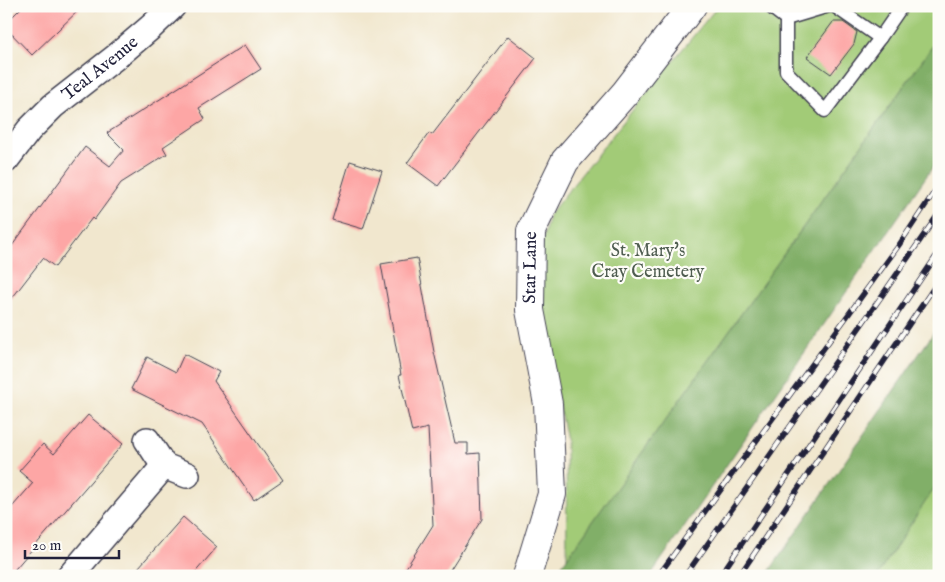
<svg xmlns="http://www.w3.org/2000/svg" width="945" height="582" viewBox="0 0 945 582" font-family="'IM FELL English',serif">
<rect width="100%" height="100%" fill="#fdfcf7"/>
<filter id="ink" filterUnits="userSpaceOnUse"><feTurbulence type="fractalNoise" baseFrequency=".02" numOctaves="2"/><feDisplacementMap in="SourceGraphic" scale="10" xChannelSelector="R" yChannelSelector="G"/><feConvolveMatrix kernelMatrix="1 2 1 2 8 2 1 2 1" color-interpolation-filters="sRGB"/></filter>
<filter id="wash" filterUnits="userSpaceOnUse"><feTurbulence type="fractalNoise" baseFrequency=".0096" numOctaves="4" result="noise"/><feDisplacementMap in="SourceGraphic" scale="20" xChannelSelector="R" yChannelSelector="G"/><feGaussianBlur stdDeviation="1.12" result="paint"/><feColorMatrix in="noise" values="0 0 0 0 0 0 0 0 0 0 0 0 0 0 0 0 0 1.4 0 .05"/><feComposite in="paint" operator="in"/></filter>
<g filter="url(#wash)">
<rect width="100%" height="100%" fill="#f1e7ce"/>
<g fill="#a2cb77" stroke="#627659">
<path d="M 718,6 L 939,6 L 939,37 L 567,558 L 566,441 L 540,307 L 536,269 L 549,215 L 639,102 Z"/>
<path d="M 939,478 L 939,576 L 875,576 Z"/>
</g>
<g fill="#81af68" stroke="#526852">
<path d="M 939,37 L 939,158 L 650,576 L 554,576 Z"/>
<path d="M 939,325 L 939,481 L 877,576 L 766,576 Z"/>
</g>
<g id="blocks">
<g fill="#fda6a5">
<path d="M 23,6 L 83,6 L 32,55 L 6,28 L 6,23 Z"/>
<path d="M 833,22 L 843,22 L 857,32 L 854,44 L 831,74 L 807,57 Z"/>
<path d="M 508,36 L 536,58 L 438,186 L 407,163 L 429,133 L 432,135 Z"/>
<path d="M 245,45 L 261,69 L 199,108 L 205,119 L 163,147 L 167,154 L 121,183 L 94,220 L 92,218 L 55,267 L 43,258 L 6,306 L 6,254 L 85,147 L 110,166 L 124,150 L 107,133 Z"/>
<path d="M 350,161 L 382,171 L 363,229 L 332,220 Z"/>
<path d="M 417,258 L 434,352 L 455,443 L 468,443 L 468,454 L 480,453 L 482,519 L 446,576 L 401,576 L 433,525 L 428,428 L 412,432 L 399,375 L 401,375 L 381,264 Z"/>
<path d="M 184,354 L 219,372 L 214,381 L 283,480 L 254,500 L 202,424 L 131,389 L 147,357 L 176,372 Z"/>
<path d="M 88,415 L 123,444 L 9,576 L 6,576 L 6,514 L 33,483 L 19,471 L 43,444 L 54,454 Z"/>
<path d="M 183,517 L 217,547 L 192,576 L 131,576 Z"/>
</g>
</g>
</g>
<g filter="url(#ink)">
<use href="#blocks" fill-opacity="0" stroke="#414051" stroke-width="1"/>
<g fill="none" stroke-linecap="round" stroke-linejoin="round">
<defs>
<g id="lane">
<path d="M 769,6 L 786,19"/>
<path d="M 786,19 L 786,71 L 825,111 L 880,38 L 834,6"/>
<path d="M 786,19 L 829,6"/>
<path d="M 880,38 L 902,6"/>
</g>
<g id="street">
<path id="s1" d="M 6,160 L 29,130 L 53,106 L 117,56 L 151,27 L 173,6"/>
<path d="M 147,440 L 164,466 L 187,475"/>
<path d="M 70,576 L 164,466"/>
</g>
<g id="secondary">
<path id="s2" d="M 527,576 L 552,494 L 548,404 L 530,310 L 531,231 L 565,161 L 625,93 L 692,6"/>
</g>
</defs>
<use href="#lane" stroke="#414051" stroke-width="15"/>
<use href="#street" stroke="#414051" stroke-width="28"/>
<use href="#secondary" stroke="#414051" stroke-width="30"/>
<use href="#lane" stroke="#fff" stroke-width="12"/>
<use href="#street" stroke="#fff" stroke-width="25"/>
<use href="#secondary" stroke="#fff" stroke-width="28"/>
<defs>
<g id="rail">
<path d="M 658,576 L 899,245 L 939,185"/>
<path d="M 685,576 L 881,297 L 939,213"/>
<path d="M 720,576 L 939,252"/>
<path d="M 739,576 L 939,280"/>
</g>
</defs>
<use href="#rail" stroke="#22223b" stroke-width="5.5"/>
<use href="#rail" stroke="#fdfcf7" stroke-width="4" stroke-dasharray="11" stroke-linecap="butt"/>
</g>
</g>
<g text-anchor="middle" dominant-baseline="central" stroke-width="4.5" stroke-linejoin="round" paint-order="stroke">
<g font-size="18" fill="#22223b" stroke="#fdfcf7">
<text stroke="none"><textPath href="#s1" startOffset="132">Teal Avenue</textPath></text>
<text stroke="none"><textPath href="#s2" startOffset="314">Star Lane</textPath></text>
</g>
<g font-size="18" fill="#4f5d50" stroke="#fdfcf7">
<text x="648" y="251">St. Mary's<tspan x="648" dy="21">Cray Cemetery</tspan></text>
</g>
</g>
<rect width="945" height="582" fill="none" stroke="#fdfcf7" stroke-width="25"/>
<path d="M25 550v8h94v-8" fill="none" stroke="#22223b" stroke-width="2.5"/>
<text x="32" y="550" font-size="15" fill="#22223b" stroke="#fdfcf7" stroke-width="4" paint-order="stroke">20 m</text>
</svg>
